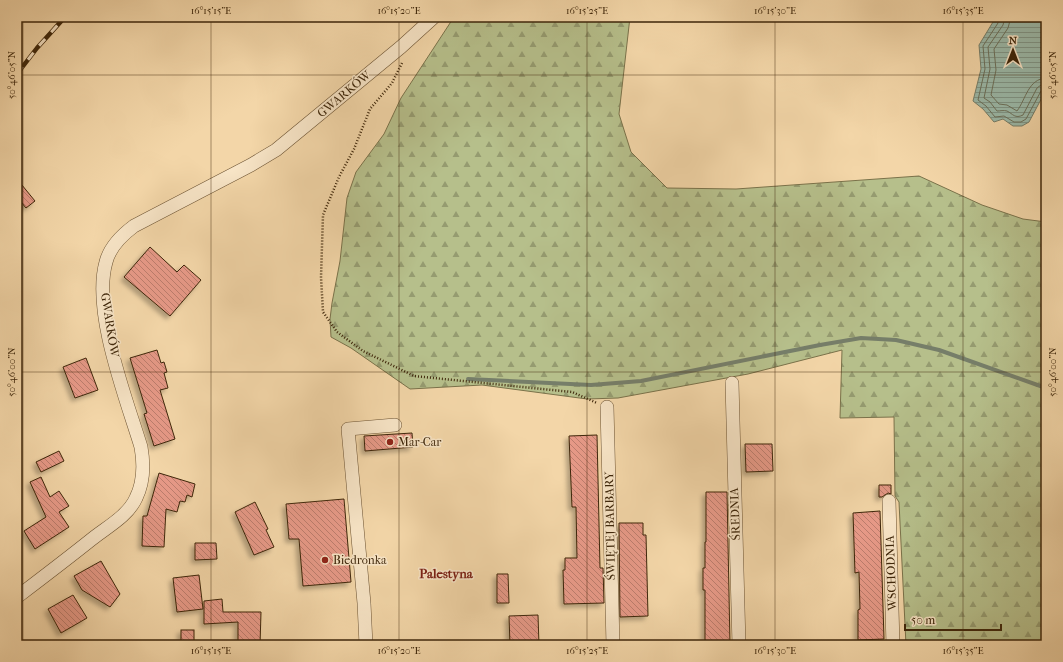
<svg xmlns="http://www.w3.org/2000/svg" width="1063" height="662" viewBox="0 0 1063 662" font-family="'IM FELL French Canon',serif">
<defs>
<pattern id="forest-firs" width="22" height="20" patternUnits="userSpaceOnUse"><rect width="22" height="20" fill="#b6bf8b"/><path d="M5 1l3.5 6h-7zM16 11l3.5 6h-7z" fill="#959b70"/></pattern>
<pattern id="water-rules" width="6" height="5" patternUnits="userSpaceOnUse"><rect width="6" height="5" fill="#9bb9a9"/><path d="M0 2.5h6" fill="none" stroke="#809688"/></pattern>
<pattern id="building-back-hatch" width="6" height="6" patternUnits="userSpaceOnUse"><rect width="6" height="6" fill="#e69987"/><path d="M-1 5l2 2M0 0l6 6M5-1l2 2" fill="none" stroke="#bc7d6d"/></pattern>
<filter id="shadow"><feDropShadow dx="-3.5" dy="3.5" stdDeviation="2" flood-color="#0004"/></filter>
</defs>
<rect width="100%" height="100%" fill="#f3d6a8"/>
<filter id="stains"><feTurbulence type="fractalNoise" baseFrequency=".005" numOctaves="4"/><feColorMatrix values="0 0 0 0 .2 0 0 0 0 .09 0 0 0 0 .02 0 0 0 .5 -.17"/></filter>
<radialGradient id="worn" r=".72"><stop offset=".6" stop-color="#630" stop-opacity="0"/><stop offset="1" stop-color="#630" stop-opacity=".3"/></radialGradient>
<path fill="url(#forest-firs)" stroke="#7a724a" d="M 454,17 L 630,17 L 619,114 L 631,152 L 667,188 L 736,189 L 919,176 L 982,205 L 1023,219 L 1046,222 L 1046,645 L 906,645 L 899,502 L 895,496 L 894,417 L 840,418 L 842,350 L 748,374 L 618,398 L 587,399 L 482,385 L 410,389 L 351,348 L 331,337 L 330,319 L 332,303 L 340,261 L 347,198 L 356,172 L 384,134 L 401,98 Z"/>
<path fill="url(#water-rules)" stroke="#767e69" d="M 996,17 L 1046,17 L 1046,90 L 1029,122 L 1022,126 L 1013,126 L 1003,119 L 994,122 L 983,109 L 973,101 L 981,69 L 979,45 Z"/>
<g fill="none" stroke-linecap="round" stroke-linejoin="round">
<g stroke="#6c705a" stroke-width="1">
<path d="M 1000,17 L 998,23 L 983,46 L 985,69 L 978,100 L 986,106 L 995,117 L 1004,116 L 1014,122 L 1021,122 L 1026,119 L 1041,91 L 1046,89"/>
<path d="M 1005,17 L 1003,25 L 988,47 L 990,69 L 984,98 L 990,102 L 997,111 C 1000,111 1004,110 1007,111 C 1013,114 1015,119 1023,115 L 1037,88 L 1041,85 L 1046,84"/>
<path d="M 1011,17 L 1008,28 L 994,49 L 996,70 L 991,95 L 999,104 L 1007,105 L 1017,111 C 1026,99 1028,79 1046,78"/>
</g>
<path stroke="#767e69" stroke-width="4" d="M 468,379 L 591,385 L 641,381 L 820,345 L 861,338 L 896,340 L 939,350 L 1046,388"/>
</g>
<g fill="url(#building-back-hatch)" stroke="#3e260a" filter="url(#shadow)">
<path d="M 17,179 L 35,201 L 26,208 L 17,197 Z"/>
<path d="M 150,247 L 177,272 L 184,265 L 201,280 L 170,316 L 124,277 Z"/>
<path d="M 157,350 L 161,363 L 164,362 L 167,372 L 164,373 L 168,388 L 160,390 L 175,439 L 154,446 L 144,414 L 147,413 L 130,358 Z"/>
<path d="M 86,358 L 98,390 L 75,398 L 63,367 Z"/>
<path d="M 412,433 L 413,447 L 365,451 L 364,436 Z"/>
<path d="M 597,435 L 600,568 L 603,568 L 604,603 L 564,604 L 563,570 L 565,570 L 565,558 L 577,558 L 576,507 L 572,507 L 569,436 Z"/>
<path d="M 745,444 L 772,444 L 773,471 L 746,472 Z"/>
<path d="M 59,451 L 64,461 L 41,472 L 36,462 Z"/>
<path d="M 159,473 L 195,484 L 192,497 L 187,495 L 185,502 L 180,501 L 177,512 L 166,509 L 164,547 L 142,546 L 143,516 L 147,516 Z"/>
<path d="M 41,477 L 50,497 L 59,491 L 69,506 L 59,512 L 69,527 L 35,549 L 24,531 L 46,517 L 30,482 Z"/>
<path d="M 879,485 L 891,485 L 891,494 L 888,493 L 882,497 L 879,497 Z"/>
<path d="M 706,492 L 727,492 L 730,645 L 705,645 L 705,590 L 703,590 L 703,568 L 705,568 L 705,542 L 706,542 Z"/>
<path d="M 344,499 L 351,582 L 303,586 L 299,539 L 289,539 L 286,504 Z"/>
<path d="M 255,502 L 268,529 L 266,530 L 274,547 L 254,555 L 235,512 Z"/>
<path d="M 880,511 L 884,639 L 858,640 L 858,610 L 860,609 L 859,572 L 855,573 L 853,513 Z"/>
<path d="M 619,523 L 643,523 L 643,535 L 646,535 L 648,616 L 620,617 Z"/>
<path d="M 195,543 L 216,543 L 217,559 L 195,560 Z"/>
<path d="M 101,561 L 120,594 L 110,607 L 82,590 L 74,576 Z"/>
<path d="M 497,574 L 508,574 L 509,603 L 497,603 Z"/>
<path d="M 199,575 L 203,609 L 177,612 L 173,578 Z"/>
<path d="M 73,595 L 87,618 L 61,633 L 48,609 Z"/>
<path d="M 222,599 L 223,612 L 261,612 L 260,645 L 238,645 L 238,622 L 204,624 L 204,601 Z"/>
<path d="M 538,615 L 539,645 L 510,645 L 509,616 Z"/>
<rect x="181" y="630" width="13" height="15"/>
</g>
<g fill="none" stroke-linecap="round" stroke-linejoin="round">
<defs>
<g id="minor">
<path d="M 732,383 L 739,645"/>
<path d="M 607,407 L 613,645"/>
<path d="M 889,501 L 893,645"/>
<path d="M 17,597 C 42,578 67,559 92,539 C 107,527 128,516 136,498 C 144,482 144,464 141,447 C 126,398 92,311 106,262 C 110,246 122,235 134,226 L 251,165 L 276,150 L 401,47 L 434,17"/>
<path d="M 366,645 L 364,603 L 348,429 L 395,425"/>
</g>
</defs>
<use href="#minor" stroke="#6b5232" stroke-width="14"/>
<path stroke="#3e260a" stroke-width="2.5" stroke-dasharray="1 2" stroke-linecap="butt" d="M 402,63 L 392,83 L 370,109 L 354,149 L 339,177 L 323,215 L 321,277 L 323,312 L 337,332 L 363,351 L 414,376 L 572,392 L 597,403"/>
<use href="#minor" stroke="#f7e4c6" stroke-width="13"/>
<defs>
<path id="rail" d="M 17,74 L 37,48 L 65,17"/>
</defs>
<use href="#rail" stroke="#3e260a" stroke-width="4.5"/>
<use href="#rail" stroke="#f7e4c6" stroke-width="3" stroke-dasharray="9" stroke-linecap="butt"/>
</g>
<path fill="none" stroke="#3e260a" stroke-width="1" stroke-opacity="0.45" d="M 23,17 L 23,645M 211,17 L 211,645M 399,17 L 399,645M 587,17 L 587,645M 775,17 L 775,645M 963,17 L 963,645M 17,75 L 1046,75M 17,372 L 1046,372"/>
<g fill="#8f2418" stroke="#f7e4c6" stroke-width="1.5">
<circle cx="390" cy="442" r="4"/>
<circle cx="325" cy="560" r="4"/>
</g>
<g text-anchor="middle" dominant-baseline="central" stroke-width="3" stroke-linejoin="round" paint-order="stroke">
<g font-size="12" fill="#3e260a" stroke="#f7e4c6">
<text transform="translate(344 94) rotate(-40)">GWARKÓW</text>
<text transform="translate(110 325) rotate(81)">GWARKÓW</text>
<text transform="translate(735 514) rotate(-92)">ŚREDNIA</text>
<text transform="translate(610 526) rotate(-91)">ŚWIĘTEJ BARBARY</text>
<text transform="translate(891 573) rotate(-92)">WSCHODNIA</text>
</g>
<g font-size="12" fill="#3e260a" stroke="#f7e4c6" text-anchor="start">
<text x="398" y="442">Mar-Car</text>
<text x="333" y="560">Biedronka</text>
</g>
<g font-size="13" font-weight="bold" fill="#7a1f14" stroke="#f7e4c6">
<text x="446" y="573">Palestyna</text>
</g>
</g>
<rect width="1063" height="662" fill="none" stroke="#f3d6a8" stroke-width="44"/>
<g transform="translate(1013 50)" stroke="#f7e4c6" stroke-width="3" paint-order="stroke">
<path d="M0-3L7 15L0 10L-7 15Z" fill="#3e260a"/>
<text y="-6" font-size="11" font-weight="bold" text-anchor="middle" fill="#3e260a">N</text>
</g>
<path d="M905 624v6h96v-6" fill="none" stroke="#3e260a" stroke-width="2"/>
<text x="911" y="624" font-size="12" fill="#3e260a" stroke="#f7e4c6" stroke-width="3" paint-order="stroke">50 m</text>
<rect x="22" y="22" width="1019" height="618" fill="none" stroke="#3e260a" stroke-width="1.5"/>
<g font-size="10" text-anchor="middle" fill="#3e260a">
<text x="211" y="14">16°15'15"E</text>
<text x="399" y="14">16°15'20"E</text>
<text x="587" y="14">16°15'25"E</text>
<text x="775" y="14">16°15'30"E</text>
<text x="963" y="14">16°15'35"E</text>
<text transform="translate(11 75) rotate(-90)" y="4">50°46'05"N</text>
<text transform="translate(1052 75) rotate(-90)" y="4">50°46'05"N</text>
<text transform="translate(11 372) rotate(-90)" y="4">50°46'00"N</text>
<text transform="translate(1052 372) rotate(-90)" y="4">50°46'00"N</text>
<text x="211" y="654">16°15'15"E</text>
<text x="399" y="654">16°15'20"E</text>
<text x="587" y="654">16°15'25"E</text>
<text x="775" y="654">16°15'30"E</text>
<text x="963" y="654">16°15'35"E</text>
</g>
<rect width="100%" height="100%" filter="url(#stains)"/>
<rect width="100%" height="100%" fill="url(#worn)"/>
</svg>
